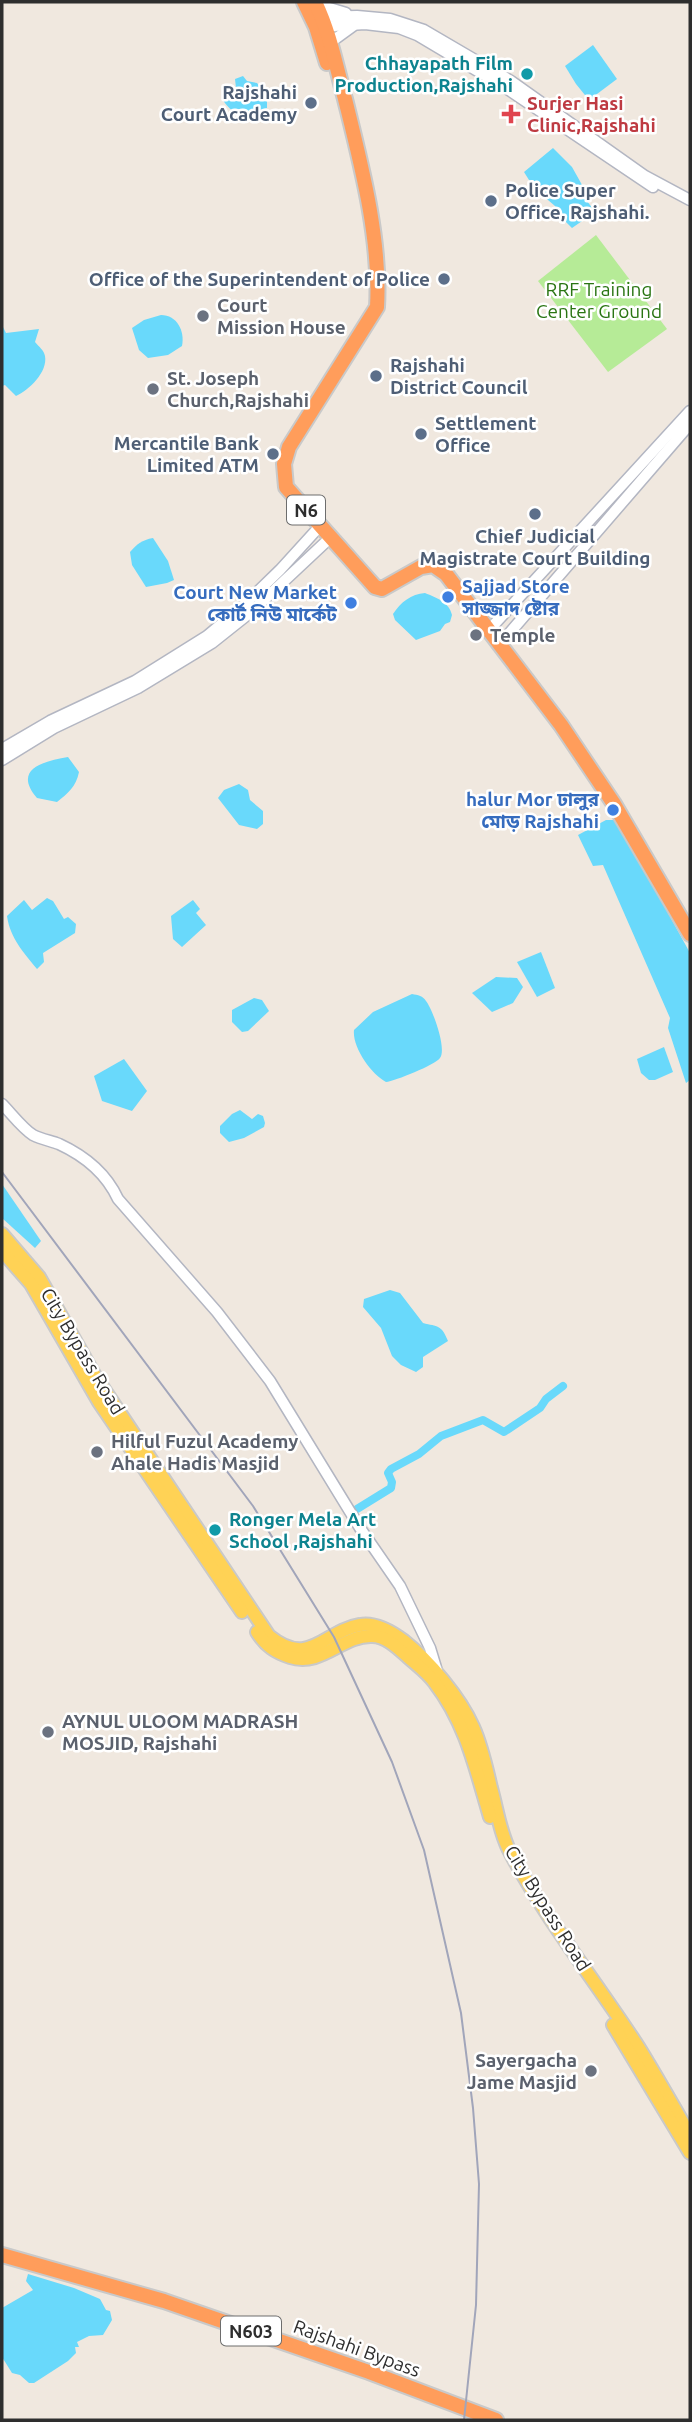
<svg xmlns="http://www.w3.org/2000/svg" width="692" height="2422" viewBox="0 0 692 2422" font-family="Ubuntu,'Noto Sans Bengali',sans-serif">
<rect width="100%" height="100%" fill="#f0e8df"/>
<path fill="#b6eb97" d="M 596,235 L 667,329 L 608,372 L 538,281 Z"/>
<g fill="#69d9fb">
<path d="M 593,45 L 617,79 L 589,100 L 576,84 L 565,66 Z"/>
<path d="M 243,76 L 247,81 L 257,83 L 267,97 L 267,108 C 261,109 257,113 251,115 C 240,120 226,107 222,98 L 226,92 L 236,88 L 235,79 Z"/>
<path d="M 553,148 L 572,167 L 586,192 L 584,197 L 593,209 L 585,219 L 572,228 L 558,214 L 555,206 L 534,188 L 524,172 Z"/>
<path d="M 161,315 C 177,315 185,331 182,346 L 168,355 L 148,358 L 139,350 L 132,328 L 144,320 Z"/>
<path d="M 2,325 L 6,333 L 39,329 L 35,342 C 39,347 44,350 45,356 C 48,372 29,390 16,396 L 5,385 L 2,386 Z"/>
<path d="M 153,538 L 168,561 L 174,580 L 167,583 L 146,587 L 132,565 L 130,552 C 137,544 142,540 153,538 Z"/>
<path d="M 425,593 C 437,598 449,602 452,615 L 450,622 L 445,624 L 440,631 L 416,640 L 395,620 L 393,614 C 401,602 411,594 425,593 Z"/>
<path d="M 68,757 L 79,772 C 76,787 68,793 57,802 L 37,798 C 12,769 44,761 68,757 Z"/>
<path d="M 239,784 L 248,790 L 250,800 L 263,811 L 263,824 L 257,829 L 239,825 L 218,798 L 224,790 Z"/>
<path d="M 606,820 L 617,820 L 690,953 L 690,1080 L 686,1083 L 668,1028 L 670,1018 L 603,865 L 593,866 L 578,835 Z"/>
<path d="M 47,898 L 53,901 L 64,919 L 68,917 L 76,924 L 75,933 L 43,953 L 44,962 L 37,969 C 24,953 10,938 7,916 L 24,900 L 32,910 Z"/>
<path d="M 193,900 L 200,909 L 196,913 L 206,925 L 182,947 L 173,939 L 171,916 Z"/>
<path d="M 541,952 L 555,988 L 537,997 L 517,962 Z"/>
<path d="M 496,977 L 517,978 L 523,987 L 513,1003 L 492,1012 L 472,993 Z"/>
<path d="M 412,994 C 418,995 423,996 426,1001 C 433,1010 447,1049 440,1058 C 435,1065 395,1081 386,1082 C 371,1074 352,1047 354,1030 L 373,1012 Z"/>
<path d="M 254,998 L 262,1000 L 269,1011 L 248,1031 L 242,1032 L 232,1022 L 232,1010 Z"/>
<path d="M 664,1047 L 673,1072 L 655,1080 L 649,1080 L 641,1073 L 637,1059 Z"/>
<path d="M 124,1059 L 147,1091 L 132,1111 L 102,1101 L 94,1076 Z"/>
<path d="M 240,1110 L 252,1119 L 258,1114 L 263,1116 L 265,1123 L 264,1127 L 244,1138 L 229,1142 L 220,1133 L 220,1126 L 232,1114 Z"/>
<path d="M 2,1184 L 41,1241 L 35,1248 L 2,1218 Z"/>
<path d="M 390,1290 L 400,1293 L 423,1323 C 438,1327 441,1324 448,1341 L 423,1357 L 423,1367 L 416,1372 L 401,1365 L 392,1356 L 381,1328 L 363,1307 L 364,1299 Z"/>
<path d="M 28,2274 L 74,2288 L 100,2299 L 106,2310 L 110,2311 L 112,2320 L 103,2335 L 89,2336 L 77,2342 L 79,2347 L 75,2347 L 76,2353 L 68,2361 L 34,2383 L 29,2383 L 20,2375 L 12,2373 L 2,2357 L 2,2308 L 33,2290 L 26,2281 Z"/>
</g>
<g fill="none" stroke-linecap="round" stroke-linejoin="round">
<path stroke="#69d9fb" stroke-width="8" d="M 357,1509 L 391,1488 L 392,1482 L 388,1473 L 391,1469 L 419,1454 L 441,1436 L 483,1420 L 504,1432 L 540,1408 L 546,1399 L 563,1386"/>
<defs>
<g id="minor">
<path d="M 316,4 L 346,13"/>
<path d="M 319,17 L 357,16 L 390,19 L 424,30 L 511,81 L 645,176 L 690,200"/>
<path d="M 319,27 L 365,24 L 399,28 L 417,35 L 506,88 L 653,187"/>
<path d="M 331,42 L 353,26"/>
<path d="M 489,630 L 690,411"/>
<path d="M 500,644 L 690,424"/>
<path d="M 2,749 L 50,721 L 135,681 L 207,636 L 244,605 L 280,570 L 320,526"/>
<path d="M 2,760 L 54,728 L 138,688 L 212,643 L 251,612 L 331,537"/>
<path d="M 2,1104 C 11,1113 22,1128 33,1135 C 41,1139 51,1141 59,1144 C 85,1156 106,1173 118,1199 L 217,1312 L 270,1381 L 360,1528 L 400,1586 L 430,1648 L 437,1671"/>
</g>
<g id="major">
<path d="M 2,1234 L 39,1277 L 95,1376 L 269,1636 C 310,1669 323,1631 360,1625 C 376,1622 392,1632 404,1641 C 429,1661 460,1697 473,1727 C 482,1747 486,1767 491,1788 C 497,1809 500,1834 511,1854 C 548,1922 597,1983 639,2048 C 657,2077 673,2106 690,2135"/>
<path d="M 2,1251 L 31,1284 L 99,1402 L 242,1612"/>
<path d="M 257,1632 C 266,1646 275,1652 290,1657 C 322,1667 342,1635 372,1636 C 386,1636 398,1648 408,1657 C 417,1665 428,1673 435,1683 C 466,1723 476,1770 490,1817"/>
<path d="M 613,2025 L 690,2153"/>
</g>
<g id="highway">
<path d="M 304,2 L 316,27 L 327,63"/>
<path d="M 315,2 C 330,33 336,66 345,99 C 361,164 381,240 377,307 L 289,447 L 284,464 L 286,487 L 375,587 L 382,589 L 421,567 L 433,565 L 446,574 L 561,725 L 614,804 L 690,934"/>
<path d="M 2,2255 L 164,2301 L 369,2372 L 496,2420"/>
</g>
</defs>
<use href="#minor" stroke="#b3b6c2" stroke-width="13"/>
<use href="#major" stroke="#c9c9c9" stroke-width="16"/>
<use href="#highway" stroke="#c9c9c9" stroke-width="18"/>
<use href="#minor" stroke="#fff" stroke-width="10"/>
<use href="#major" stroke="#ffd255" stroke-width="12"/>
<use href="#highway" stroke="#ff9d5b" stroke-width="14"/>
<path stroke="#a1a5ba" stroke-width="2" d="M 2,1172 L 253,1506 L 334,1637 L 392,1762 L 424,1850 L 461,2013 L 473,2108 L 479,2184 L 476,2305 L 464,2420"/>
</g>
<g fill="#0f9aa8" stroke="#fff" stroke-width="2.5">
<circle cx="527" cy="74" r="7"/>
<circle cx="215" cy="1530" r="7"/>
</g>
<g fill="#5c6f8a" stroke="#fff" stroke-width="2.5">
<circle cx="311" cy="103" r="7"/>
<circle cx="491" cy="201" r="7"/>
<circle cx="444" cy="279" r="7"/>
<circle cx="376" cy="376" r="7"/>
<circle cx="421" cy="434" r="7"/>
<circle cx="273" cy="454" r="7"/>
<circle cx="535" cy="514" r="7"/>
</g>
<path fill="#e0444e" stroke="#fff" stroke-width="2.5" d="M507.5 103.5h7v7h7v7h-7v7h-7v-7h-7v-7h7z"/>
<g fill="#6b7280" stroke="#fff" stroke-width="2.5">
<circle cx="203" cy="316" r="7"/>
<circle cx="153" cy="389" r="7"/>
<circle cx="476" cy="635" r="7"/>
<circle cx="97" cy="1452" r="7"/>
<circle cx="48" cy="1732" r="7"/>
<circle cx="591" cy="2071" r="7"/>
</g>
<g fill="#3f7fe0" stroke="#fff" stroke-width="2.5">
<circle cx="448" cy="597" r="7"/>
<circle cx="351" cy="603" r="7"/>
<circle cx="613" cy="810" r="7"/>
</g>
<g text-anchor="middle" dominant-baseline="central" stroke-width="5" stroke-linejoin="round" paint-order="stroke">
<g fill="#fff" stroke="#6d6d6d" stroke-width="2">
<rect x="287" y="495.5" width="38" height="29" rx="5"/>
<rect x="221" y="2316.5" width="60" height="29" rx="5"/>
</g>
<g font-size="18" font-weight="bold" fill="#2e2e2e">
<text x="306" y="510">N6</text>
<text x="251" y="2331">N603</text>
</g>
<g font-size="19" font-weight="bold" fill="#0d838f" stroke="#fff" text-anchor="end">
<text x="513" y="63">Chhayapath Film<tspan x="513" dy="22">Production,Rajshahi</tspan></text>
<text x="229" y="1519" text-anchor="start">Ronger Mela Art<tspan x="229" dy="22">School ,Rajshahi</tspan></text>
</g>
<g font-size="19" font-weight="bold" fill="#4e5e75" stroke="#fff" text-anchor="end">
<text x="297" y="92">Rajshahi<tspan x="297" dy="22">Court Academy</tspan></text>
<text x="505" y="190" text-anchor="start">Police Super<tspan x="505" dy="22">Office, Rajshahi.</tspan></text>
<text x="430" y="279">Office of the Superintendent of Police</text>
<text x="390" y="365" text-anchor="start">Rajshahi<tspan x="390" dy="22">District Council</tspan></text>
<text x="435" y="423" text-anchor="start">Settlement<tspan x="435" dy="22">Office</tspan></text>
<text x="259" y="443">Mercantile Bank<tspan x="259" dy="22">Limited ATM</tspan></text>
<text x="535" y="536" text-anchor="middle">Chief Judicial<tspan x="535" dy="22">Magistrate Court Building</tspan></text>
</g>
<g font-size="19" font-weight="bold" fill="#be3a42" stroke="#fff" text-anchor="start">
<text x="527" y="103">Surjer Hasi<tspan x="527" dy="22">Clinic,Rajshahi</tspan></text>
</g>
<g font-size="19" fill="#2a7513" stroke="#fff">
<text x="599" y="289">RRF Training<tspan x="599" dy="22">Center Ground</tspan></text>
</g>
<g font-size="19" font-weight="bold" fill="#5b616d" stroke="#fff" text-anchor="start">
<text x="217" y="305">Court<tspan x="217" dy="22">Mission House</tspan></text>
<text x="167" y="378">St. Joseph<tspan x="167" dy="22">Church,Rajshahi</tspan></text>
<text x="490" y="635">Temple</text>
<text x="111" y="1441">Hilful Fuzul Academy<tspan x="111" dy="22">Ahale Hadis Masjid</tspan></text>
<text x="62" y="1721">AYNUL ULOOM MADRASH<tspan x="62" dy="22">MOSJID, Rajshahi</tspan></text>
<text x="577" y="2060" text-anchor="end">Sayergacha<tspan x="577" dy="22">Jame Masjid</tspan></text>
</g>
<g font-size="19" font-weight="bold" fill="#366cbe" stroke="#fff" text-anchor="end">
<text x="462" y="586" text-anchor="start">Sajjad Store<tspan x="462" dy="22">সাজ্জাদ ষ্টোর</tspan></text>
<text x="337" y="592">Court New Market<tspan x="337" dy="22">কোর্ট নিউ মার্কেট</tspan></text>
<text x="599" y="799">halur Mor ঢালুর<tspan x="599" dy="22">মোড় Rajshahi</tspan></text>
</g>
<g font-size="19" fill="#2e2e2e" stroke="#fff">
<text transform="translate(83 1351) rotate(59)">City Bypass Road</text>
<text transform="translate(548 1908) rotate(58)">City Bypass Road</text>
<text transform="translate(357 2348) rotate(20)">Rajshahi Bypass</text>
</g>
</g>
<rect width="692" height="2422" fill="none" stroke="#2e2e2e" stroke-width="7"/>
</svg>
